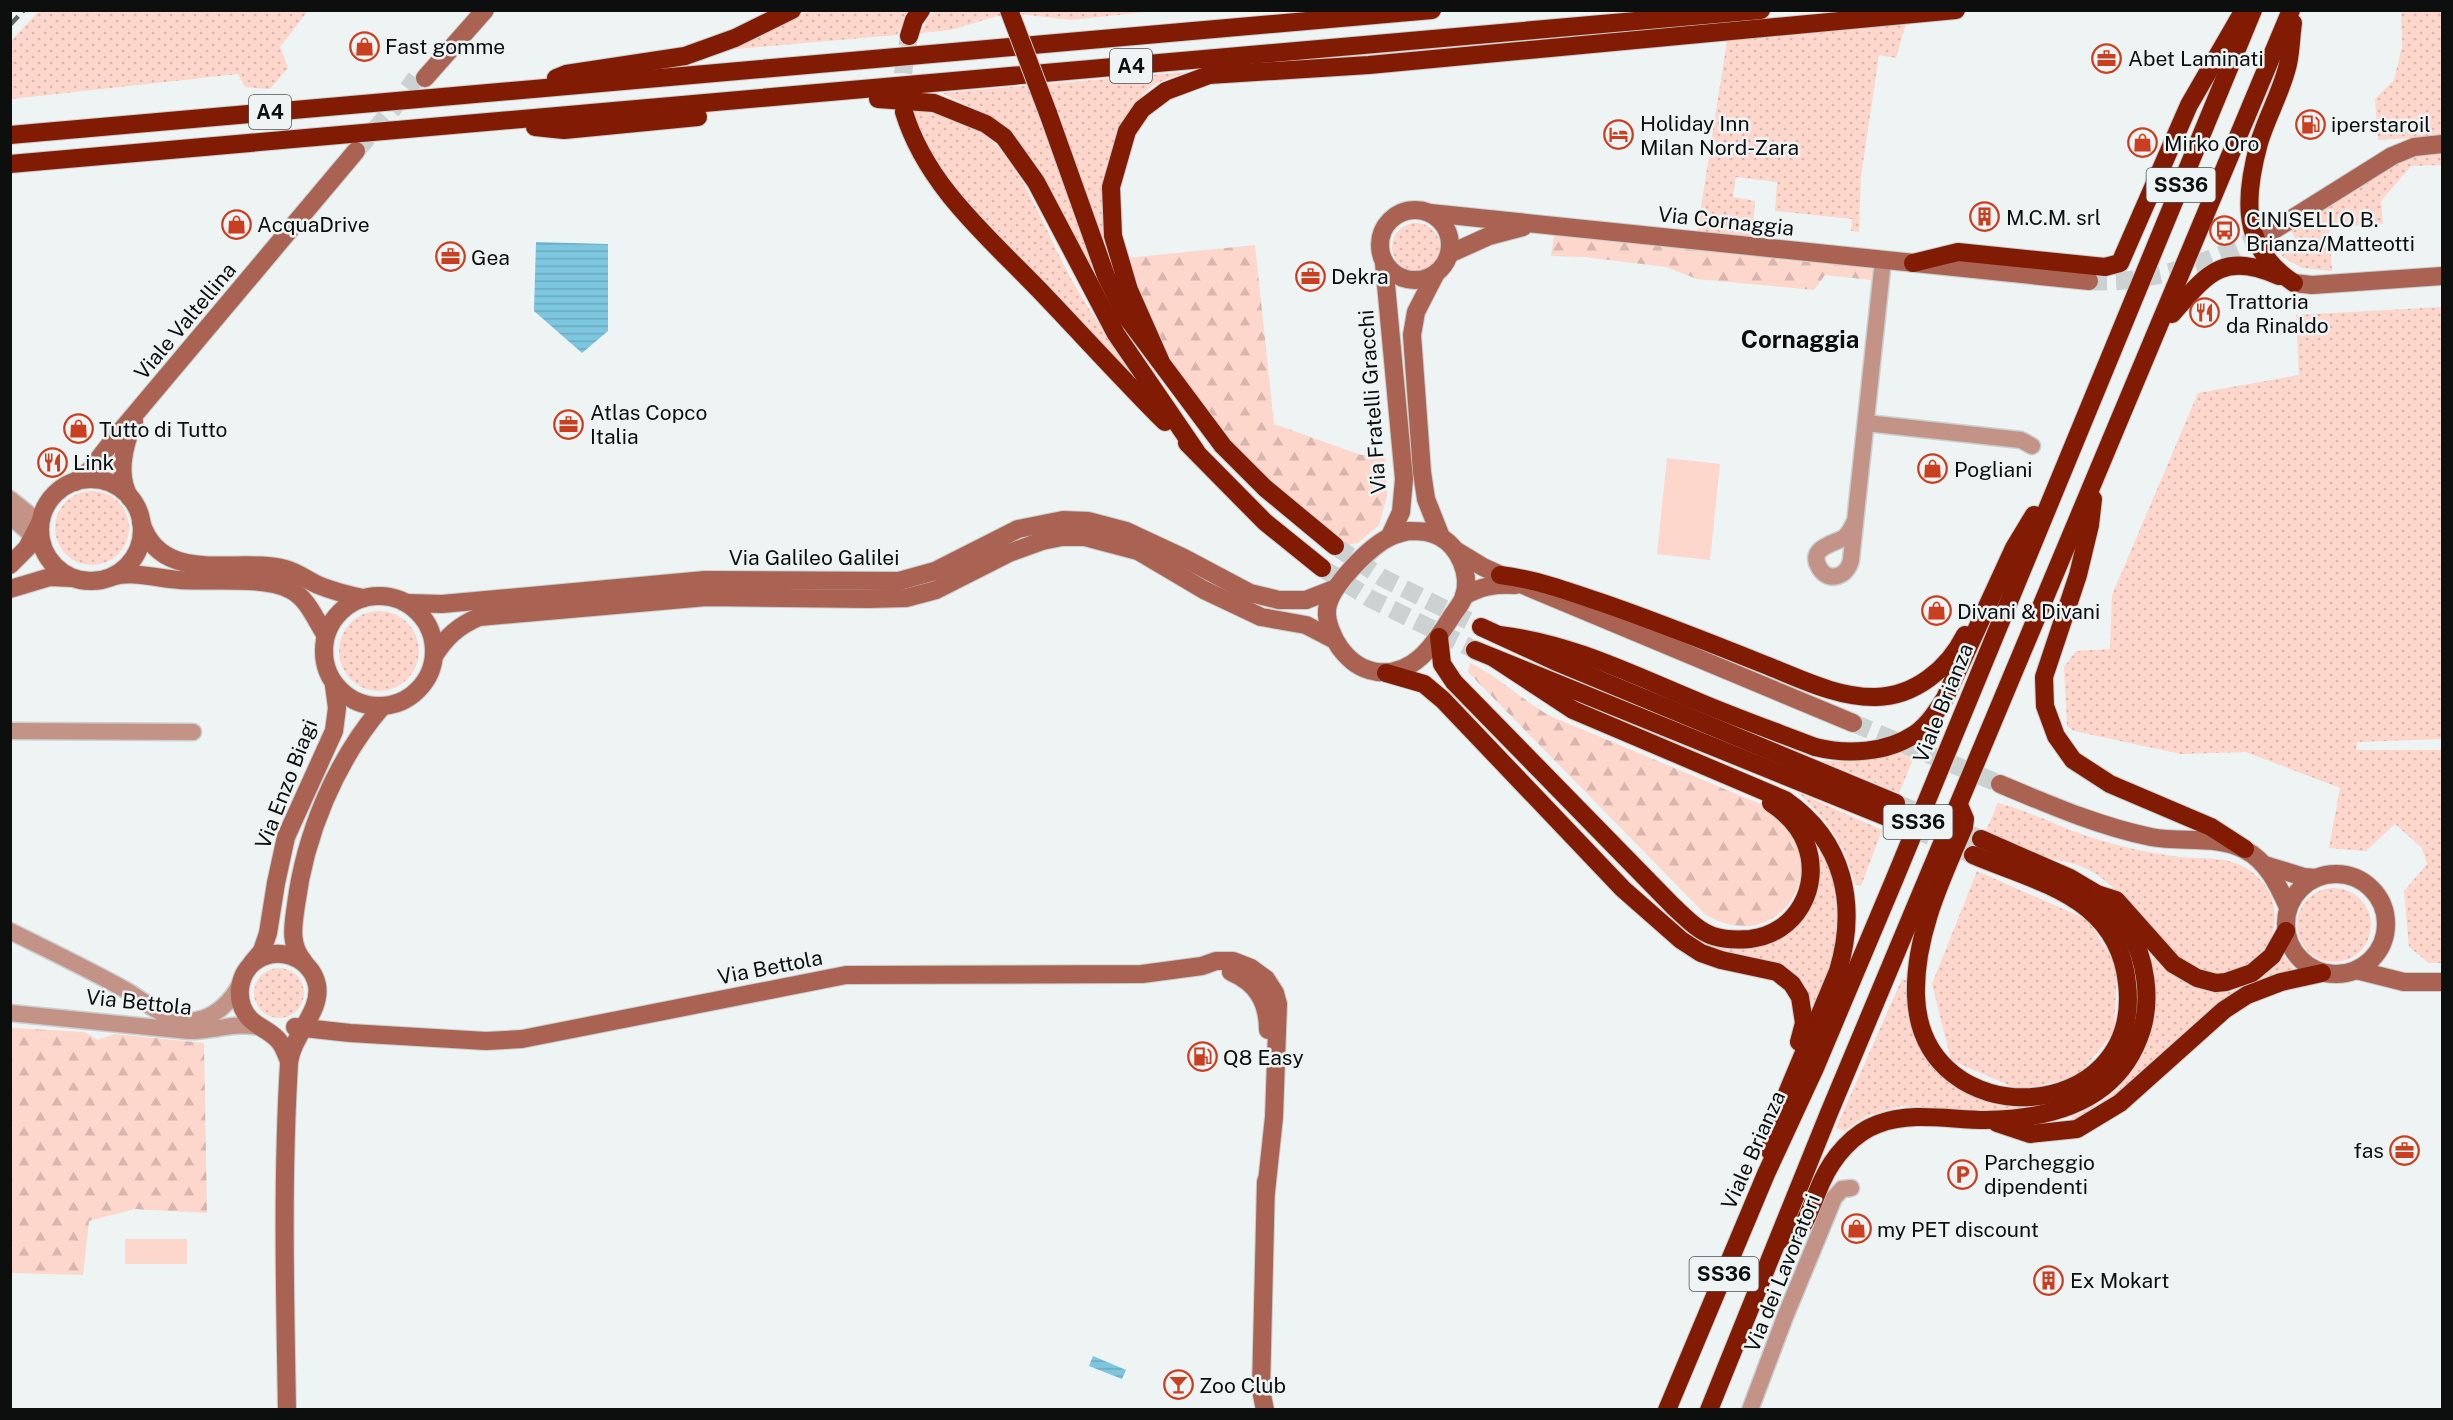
<svg xmlns="http://www.w3.org/2000/svg" width="2453" height="1420" viewBox="0 0 2453 1420" font-family="'Public Sans',sans-serif">
<defs>
<pattern id="green-dots" width="8" height="8" patternUnits="userSpaceOnUse" patternTransform="scale(1.5)"><rect width="8" height="8" fill="#fdd6cc"/><path d="M2 2h.1M6 6h.1" fill="none" stroke="#d8b6ae" stroke-width="1.8" stroke-linecap="round"/></pattern>
<pattern id="forest-firs" width="22" height="20" patternUnits="userSpaceOnUse" patternTransform="scale(1.5)"><rect width="22" height="20" fill="#fdd6cc"/><path d="M5 1l3.5 6h-7zM16 11l3.5 6h-7z" fill="#d8b6ae"/></pattern>
<pattern id="water-rules" width="6" height="5" patternUnits="userSpaceOnUse" patternTransform="scale(1.5)"><rect width="6" height="5" fill="#7dc6df"/><path d="M0 2.5h6" fill="none" stroke="#6ba9be"/></pattern>
</defs>
<rect width="100%" height="100%" fill="#eef3f4"/>
<g fill="url(#green-dots)">
<path d="M 40,10 L 308,10 L 308,11 L 280,47 L 288,68 L 270,89 L 245,87 L 238,74 L 11,99 L 11,41 Z"/>
<path d="M 807,11 L 909,11 L 897,35 L 725,50 Z"/>
<path d="M 935,11 L 1155,11 L 1071,20 L 1019,14 L 997,16 L 951,30 L 921,33 L 927,19 Z"/>
<path d="M 2401,11 L 2442,11 L 2442,136 L 2378,140 L 2375,99 L 2394,80 L 2402,47 Z"/>
<path d="M 1906,24 L 1896,58 L 1879,55 L 1861,176 L 1859,232 L 1851,231 L 1852,219 L 1775,211 L 1777,182 L 1736,177 L 1733,197 L 1755,201 L 1752,239 L 1697,232 L 1727,41 Z"/>
<path d="M 1187,72 C 1176,76 1162,80 1152,86 C 1131,101 1103,159 1104,185 C 1106,220 1116,256 1122,290 L 1100,235 L 1056,105 L 1036,108 L 1110,313 L 1035,168 L 1019,142 L 991,118 L 942,93 Z"/>
<path d="M 913,109 C 938,114 963,120 985,135 C 1022,163 1048,237 1071,279 C 1093,317 1119,353 1143,390 L 966,201 C 943,172 924,145 913,109 Z"/>
<path d="M 2442,152 L 2442,165 L 2411,166 L 2381,201 L 2383,224 L 2329,227 L 2332,271 L 2302,268 L 2281,256 L 2284,253 L 2281,249 L 2296,240 L 2290,229 L 2393,165 L 2416,155 Z"/>
<circle cx="1416" cy="247" r="24"/>
<path d="M 2442,307 L 2442,739 L 2357,742 L 2356,750 L 2442,750 L 2442,963 L 2429,963 L 2409,947 L 2404,891 L 2427,864 L 2422,848 L 2395,824 L 2366,851 L 2329,848 L 2340,788 L 2246,752 L 2181,754 L 2074,731 L 2067,726 L 2064,667 L 2076,651 L 2110,649 L 2112,595 L 2198,393 L 2299,375 L 2296,315 Z"/>
<circle cx="92" cy="528" r="37"/>
<circle cx="379" cy="651" r="40"/>
<path d="M 1916,741 L 1920,743 L 1899,793 L 1822,761 C 1856,761 1886,759 1916,741 Z"/>
<path d="M 1797,792 L 1882,830 L 1861,886 L 1855,884 C 1844,842 1828,821 1797,792 Z"/>
<path d="M 1998,803 C 2029,811 2057,826 2087,836 C 2117,846 2148,853 2180,857 C 2202,859 2226,856 2246,868 C 2301,901 2271,984 2209,973 C 2202,972 2190,968 2184,964 C 2177,959 2171,950 2166,944 C 2146,922 2126,897 2103,879 C 2080,861 2061,862 2035,854 C 2019,849 2002,839 1986,831 Z"/>
<path d="M 1823,849 L 1836,879 L 1838,937 L 1830,966 L 1813,1005 L 1785,967 L 1775,962 L 1732,954 L 1704,946 L 1680,929 L 1682,927 L 1701,939 L 1783,933 L 1819,860 L 1819,851 Z"/>
<path d="M 1977,871 L 2088,920 L 2117,967 L 2114,1032 L 2077,1077 L 2020,1090 L 1951,1060 L 1932,984 Z"/>
<circle cx="2334" cy="925" r="37"/>
<path d="M 2155,957 C 2179,986 2222,1007 2257,980 C 2265,973 2272,964 2280,957 L 2285,957 L 2294,969 L 2294,972 L 2211,1009 L 2112,1099 L 2073,1121 L 2072,1117 L 2100,1103 L 2118,1089 L 2140,1055 L 2150,960 Z"/>
<circle cx="279" cy="993" r="25"/>
<path d="M 1902,979 L 1908,981 C 1910,1019 1919,1062 1954,1083 C 1960,1087 1968,1089 1975,1092 C 2000,1103 2021,1106 2047,1104 L 2005,1112 L 1902,1106 L 1866,1116 L 1845,1131 L 1836,1128 Z"/>
</g>
<g fill="url(#forest-firs)">
<path d="M 1555,230 L 1873,262 L 1871,280 L 1825,275 L 1814,290 L 1697,279 L 1666,267 L 1585,257 L 1551,256 Z"/>
<path d="M 1255,245 L 1274,424 L 1361,455 L 1385,454 L 1387,496 L 1379,525 L 1358,543 L 1335,546 L 1226,438 L 1160,360 L 1128,258 Z"/>
<path d="M 1470,663 C 1499,677 1521,699 1548,715 L 1760,804 C 1766,808 1773,812 1779,817 C 1835,867 1778,959 1705,914 L 1468,672 Z"/>
<path d="M 11,1028 L 85,1032 L 98,1040 L 114,1034 L 204,1043 L 207,1213 L 134,1209 L 89,1221 L 83,1275 L 11,1273 Z"/>
</g>
<g fill="#fdd6cc">
<path d="M 1667,458 L 1720,464 L 1710,560 L 1657,554 Z"/>
<rect x="125" y="1239" width="62" height="25"/>
</g>
<g fill="url(#water-rules)">
<path d="M 536,242 L 608,244 L 608,331 L 582,353 L 534,311 Z"/>
<path d="M 1093,1356 L 1126,1370 L 1122,1379 L 1089,1366 Z"/>
</g>
<g fill="none" stroke-linecap="round" stroke-linejoin="round">
<g stroke="#ccd1d2" stroke-width="18" stroke-dasharray="18 9" stroke-linecap="butt">
<path d="M 356,151 L 392,110 L 416,78"/>
<path d="M 2089,281 C 2151,286 2215,259 2269,233"/>
<path d="M 1853,723 L 2000,784"/>
</g>
<g stroke="#ccd1d2" stroke-width="18" stroke-dasharray="18 9" stroke-linecap="butt">
<path d="M 904,100 L 903,73 L 909,36"/>
<path d="M 1335,546 L 1383,578 L 1481,627"/>
<path d="M 1322,568 L 1371,599 L 1475,650"/>
<path d="M 1896,803 L 1981,839"/>
<path d="M 1889,818 L 1973,855"/>
</g>
<defs>
<g id="street">
<path d="M 1866,423 L 2021,440 L 2032,446"/>
<path d="M 10,499 L 30,515 L 41,518"/>
<path d="M 10,516 L 42,544"/>
<path d="M 1855,521 C 1852,527 1850,532 1845,537 C 1835,544 1806,547 1820,569 C 1830,584 1848,575 1851,560 L 1883,260"/>
<path d="M 10,731 L 193,732"/>
<path d="M 10,931 C 48,950 86,968 122,988 C 143,999 163,1020 188,1021 C 212,1021 232,1002 241,982"/>
<path d="M 10,1013 L 189,1031 C 214,1031 239,1021 263,1028"/>
<path d="M 1750,1410 L 1785,1317 L 1834,1198 L 1842,1189 L 1851,1188"/>
</g>
<g id="secondary">
<path d="M 425,78 L 485,10"/>
<circle cx="1415" cy="245" r="35"/>
<path d="M 1430,213 L 2089,281"/>
<path d="M 2269,233 L 2392,156 L 2414,147 L 2442,144"/>
<path d="M 1449,254 L 1489,236 L 1523,227"/>
<path d="M 1384,263 L 1404,479 L 1401,512 L 1390,536"/>
<path d="M 1436,273 L 1416,312 L 1412,335 L 1422,472 L 1426,499 L 1441,537"/>
<path d="M 2294,283 L 2312,285 L 2442,276"/>
<circle cx="91" cy="530" r="51"/>
<path d="M 75,482 L 90,470 L 114,439 L 356,151"/>
<path d="M 130,498 C 116,476 124,444 134,422"/>
<path d="M 141,522 C 161,587 237,556 285,569 C 297,572 307,580 318,585 C 333,591 348,595 363,598"/>
<path d="M 1409,531 C 1420,531 1430,531 1440,537 C 1459,547 1471,575 1464,596 C 1462,604 1454,612 1450,619 C 1433,646 1413,676 1377,672 C 1360,669 1350,661 1340,648 C 1333,638 1326,622 1327,610 C 1329,587 1371,545 1392,536 C 1397,534 1403,532 1409,531 Z"/>
<path d="M 1455,550 L 1483,567 L 1523,585 L 1853,723"/>
<path d="M 10,565 L 27,548 L 40,523"/>
<path d="M 111,577 C 134,570 157,579 180,580 C 210,582 265,576 291,590 C 308,599 315,619 325,634"/>
<path d="M 10,589 L 50,577 L 72,578"/>
<circle cx="379" cy="651" r="55"/>
<path d="M 1464,596 C 1481,586 1495,584 1515,585"/>
<path d="M 407,603 L 442,604 L 705,580 L 899,581 L 935,571 L 1018,529 L 1063,520 L 1088,521 L 1126,531 L 1184,558 L 1250,593 L 1279,600 L 1306,600 L 1334,589"/>
<path d="M 434,656 C 446,637 458,626 479,617 L 707,597 L 868,599 L 906,598 L 936,590 L 1009,553 L 1042,541 L 1062,537 L 1085,537 L 1138,551 L 1204,590 L 1261,617 L 1306,625 L 1333,639"/>
<path d="M 2000,784 C 2050,805 2098,826 2151,837 C 2181,843 2218,835 2245,850 C 2267,861 2278,885 2288,907"/>
<path d="M 2265,865 L 2304,877 L 2316,878"/>
<circle cx="2336" cy="924" r="50"/>
<path d="M 304,962 C 289,945 293,926 296,905 C 305,835 335,762 381,708"/>
<path d="M 252,963 L 262,951 L 268,933 L 276,883 L 286,837 L 334,731 L 337,708 L 334,685"/>
<path d="M 2356,970 L 2404,982 L 2442,982"/>
<path d="M 1231,972 C 1257,983 1268,1002 1268,1030"/>
<path d="M 295,1027 L 350,1033 L 486,1041 L 522,1039 L 846,975 L 1142,974 L 1202,966 L 1216,961 L 1233,961 L 1251,968 L 1266,979 L 1275,993 L 1278,1004 L 1274,1117 L 1266,1192"/>
<path d="M 287,1410 C 285,1295 282,1179 289,1064 C 291,1036 322,1012 317,985 C 311,956 275,944 253,963 C 237,977 235,1003 250,1019 C 259,1028 271,1031 279,1041 C 284,1047 286,1054 289,1061"/>
<path d="M 1265,1410 L 1261,1390 L 1266,1181"/>
</g>
<g id="highway">
<path d="M 2293,23 C 2291,36 2291,51 2288,64 C 2282,91 2267,116 2259,143 C 2244,198 2240,248 2294,283"/>
<path d="M 909,36 L 914,20 L 921,10"/>
<path d="M 556,78 L 566,74 L 685,56 L 735,38 L 792,10"/>
<path d="M 878,99 L 934,103 L 986,124 L 1004,137 L 1036,182 L 1116,334 L 1196,451"/>
<path d="M 904,112 C 927,188 992,240 1045,296 C 1085,338 1124,381 1165,422"/>
<path d="M 1048,113 L 1106,276 L 1126,316 L 1223,446 L 1265,488 L 1335,546"/>
<path d="M 535,127 L 564,130 L 698,117"/>
<path d="M 10,135 L 1432,10"/>
<path d="M 10,164 L 1761,10"/>
<path d="M 1913,263 L 1958,252 L 2105,267 L 2120,263 L 2189,105 L 2241,15"/>
<path d="M 2172,314 C 2207,274 2222,251 2279,276"/>
<path d="M 1160,360 L 1129,290 L 1113,236 L 1111,187 L 1127,131 L 1142,109 L 1166,91 L 1209,75 L 1369,65 L 1956,10"/>
<path d="M 1187,443 L 1265,522 L 1322,568"/>
<path d="M 2093,499 L 2090,525 L 2078,575 L 2044,677 L 2045,706 L 2056,736 L 2073,760 L 2110,784 L 2211,827 L 2245,849"/>
<path d="M 1500,575 C 1534,579 1565,590 1597,601 C 1653,620 1708,642 1763,664 C 1799,678 1837,698 1876,697 C 1915,696 1948,669 1965,635"/>
<path d="M 1481,627 L 1559,663 L 1896,803"/>
<path d="M 1499,635 C 1571,643 1633,675 1699,702 C 1737,718 1776,732 1815,747 C 1847,755 1887,753 1915,734 C 1928,725 1937,711 1945,698 L 2014,548 L 2034,515"/>
<path d="M 1439,637 L 1442,664 L 1454,682 L 1673,906 C 1685,917 1698,931 1713,936 C 1725,940 1738,940 1750,939 C 1796,934 1822,887 1806,844 C 1800,827 1786,813 1771,803"/>
<path d="M 1475,650 L 1889,818"/>
<path d="M 1494,658 L 1573,710 L 1785,800 C 1844,841 1858,904 1838,971 L 1775,1122 L 1770,1151"/>
<path d="M 1386,673 L 1424,684 L 1443,700 L 1623,889 L 1681,940 L 1701,953 L 1721,960 L 1777,972 L 1792,984 L 1800,997 L 1804,1023 L 1799,1042"/>
<path d="M 1959,805 L 1965,819 L 1964,827 C 1941,880 1914,937 1916,996 C 1921,1138 2144,1128 2127,983 C 2124,954 2111,928 2088,909 C 2056,883 2010,871 1973,855"/>
<path d="M 1981,839 L 2070,878 L 2097,894 L 2116,900 L 2173,964 L 2197,978 L 2216,983 L 2226,982 L 2252,973 L 2272,956 L 2286,931"/>
<path d="M 1997,1123 L 2030,1134 L 2077,1129 L 2120,1103 L 2224,1010 L 2247,995 L 2281,982 L 2322,973"/>
<path d="M 1778,1241 C 1786,1236 1799,1230 1804,1223 C 1811,1210 1816,1194 1822,1181 C 1833,1157 1853,1133 1878,1124 C 1913,1111 1950,1120 1986,1120 C 2054,1119 2120,1100 2142,1029 C 2151,999 2146,958 2129,932 C 2121,918 2107,906 2097,894"/>
<path d="M 1667,1410 L 1766,1174 L 1815,1068 L 1895,878 L 2253,10"/>
<path d="M 1709,1410 L 1829,1113 L 2291,10"/>
</g>
</defs>
<use href="#street" stroke="#cacfcf" stroke-width="19"/>
<use href="#secondary" stroke="#cacfcf" stroke-width="20"/>
<use href="#highway" stroke="#cacfcf" stroke-width="20"/>
<use href="#street" stroke="#c49387" stroke-width="16"/>
<use href="#secondary" stroke="#aa6353" stroke-width="18"/>
<use href="#highway" stroke="#811b03" stroke-width="18"/>
<path stroke="#606364" stroke-width="4.5" stroke-dasharray="12 6" stroke-linecap="butt" d="M 10,25 L 24,10"/>
<defs>
<path id="highway-bridge" d="M 1009,10 L 1048,113"/>
</defs>
<use href="#highway-bridge" stroke="#cacfcf" stroke-width="20" stroke-linecap="butt"/>
<use href="#highway-bridge" stroke="#811b03" stroke-width="18"/>
</g>
<defs>
<symbol id="shop-ring" viewBox="-11 -11 22 22"><circle r="9.5" fill="#eef3f4" stroke="#c93f20" stroke-width="1.5"/><path d="M-5-2.5h2.3a2.7 3.5 0 0 1 5.4 0H5L5.5 6h-11ZM-1.5-2.5h3a1.5 2.3 0 0 0-3 0Z" fill="#c93f20"/></symbol>
<symbol id="office-ring" viewBox="-11 -11 22 22"><circle r="9.5" fill="#eef3f4" stroke="#c93f20" stroke-width="1.5"/><path d="M-6-3h4V-5.5h4V-3h4V5H-6ZM-1-4.5V-3h2v-1.5ZM-6 0V1H6V0Z" fill="#c93f20"/></symbol>
<symbol id="fuel-ring" viewBox="-11 -11 22 22"><circle r="9.5" fill="#eef3f4" stroke="#c93f20" stroke-width="1.5"/><path d="M-5.5-6h7V0h2V4h1.3V-2.5L3-4.5l.8-.8L6-3V5H2.5V1h-1V6h-7ZM-4.2-4.7v3.2H.2V-4.7Z" fill="#c93f20"/></symbol>
<symbol id="hotel-ring" viewBox="-11 -11 22 22"><circle r="9.5" fill="#eef3f4" stroke="#c93f20" stroke-width="1.5"/><path d="M-6-4.5h1.5V1H6V5H4.5V3h-9V5H-6ZM-4 0a1.8 1.8 0 1 1 3.6 0ZM.5 0V-2.5h3Q6-2.5 6 0Z" fill="#c93f20"/></symbol>
<symbol id="building-ring" viewBox="-11 -11 22 22"><circle r="9.5" fill="#eef3f4" stroke="#c93f20" stroke-width="1.5"/><path d="M-4-6H4V6H1V3H-1V6H-4ZM-2.5-4.3h1.7v1.8h-1.7ZM.8-4.3h1.7v1.8H.8ZM-2.5-1h1.7V.8h-1.7ZM.8-1h1.7V.8H.8Z" fill="#c93f20"/></symbol>
<symbol id="bus-ring" viewBox="-11 -11 22 22"><circle r="9.5" fill="#eef3f4" stroke="#c93f20" stroke-width="1.5"/><path d="M-5-6H5V4H4V6H2V4H-2V6H-4V4H-5ZM-3.5-4V0h7V-4ZM-3.5 1.2v1.5H-2V1.2ZM2 1.2v1.5H3.5V1.2Z" fill="#c93f20"/></symbol>
<symbol id="restaurant-ring" viewBox="-11 -11 22 22"><circle r="9.5" fill="#eef3f4" stroke="#c93f20" stroke-width="1.5"/><path d="M-5-6h1v4h1v-4h1v4h1v-4h1v5L-1.5 .5V6h-2V.5L-5-1ZM5-6V6H3V1.5H1.5Q1.5-4 5-6Z" fill="#c93f20"/></symbol>
<symbol id="parking-ring" viewBox="-11 -11 22 22"><circle r="9.5" fill="#eef3f4" stroke="#c93f20" stroke-width="1.5"/><path d="M-3.5-5.5H1a3.5 3.5 0 0 1 0 7H-1V5.5H-3.5ZM-1-3.4V-.6H.8a1.4 1.4 0 0 0 0-2.8Z" fill="#c93f20"/></symbol>
<symbol id="bar-ring" viewBox="-11 -11 22 22"><circle r="9.5" fill="#eef3f4" stroke="#c93f20" stroke-width="1.5"/><path d="M-6-5H6L.8 .8V4.5H3.5V6h-7V4.5H-.8V.8Z" fill="#c93f20"/></symbol>
</defs>
<g fill-rule="evenodd">
<use href="#shop-ring" x="348" y="30" width="33" height="33"/>
<use href="#office-ring" x="2090" y="42" width="33" height="33"/>
<use href="#fuel-ring" x="2294" y="108" width="33" height="33"/>
<use href="#hotel-ring" x="1602" y="118" width="33" height="33"/>
<use href="#shop-ring" x="2126" y="126" width="33" height="33"/>
<use href="#building-ring" x="1968" y="200" width="33" height="33"/>
<use href="#shop-ring" x="220" y="208" width="33" height="33"/>
<use href="#bus-ring" x="2208" y="214" width="33" height="33"/>
<use href="#office-ring" x="434" y="240" width="33" height="33"/>
<use href="#office-ring" x="1294" y="260" width="33" height="33"/>
<use href="#restaurant-ring" x="2188" y="296" width="33" height="33"/>
<use href="#office-ring" x="552" y="408" width="33" height="33"/>
<use href="#shop-ring" x="62" y="412" width="33" height="33"/>
<use href="#restaurant-ring" x="36" y="446" width="33" height="33"/>
<use href="#shop-ring" x="1916" y="452" width="33" height="33"/>
<use href="#shop-ring" x="1920" y="594" width="33" height="33"/>
<use href="#fuel-ring" x="1186" y="1040" width="33" height="33"/>
<use href="#office-ring" x="2388" y="1134" width="33" height="33"/>
<use href="#parking-ring" x="1946" y="1158" width="33" height="33"/>
<use href="#shop-ring" x="1840" y="1212" width="33" height="33"/>
<use href="#building-ring" x="2032" y="1264" width="33" height="33"/>
<use href="#bar-ring" x="1162" y="1368" width="33" height="33"/>
</g>
<g text-anchor="middle" dominant-baseline="central" stroke-width="5" stroke-linejoin="round" paint-order="stroke">
<g fill="#eef3f4" stroke="#505354" stroke-width="1.5">
<rect x="1110" y="49" width="42" height="34" rx="4.5"/>
<rect x="249" y="95" width="42" height="34" rx="4.5"/>
<rect x="2146.5" y="168" width="69" height="34" rx="4.5"/>
<rect x="1883.5" y="805" width="69" height="34" rx="4.5"/>
<rect x="1689.5" y="1257" width="69" height="34" rx="4.5"/>
</g>
<g font-size="20" font-weight="bold" fill="#0d0f0f">
<text x="1131" y="66">A4</text>
<text x="270" y="112">A4</text>
<text x="2181" y="185">SS36</text>
<text x="1918" y="822">SS36</text>
<text x="1724" y="1274">SS36</text>
</g>
<g font-size="21" fill="#0d0f0f" stroke="#eef3f4" text-anchor="start">
<text x="385" y="46">Fast gomme</text>
<text x="2128" y="58">Abet Laminati</text>
<text x="1640" y="123">Holiday Inn<tspan x="1640" dy="24">Milan Nord-Zara</tspan></text>
<text x="2331" y="124">iperstaroil</text>
<text x="2164" y="143">Mirko Oro</text>
<text x="2006" y="217">M.C.M. srl</text>
<text x="2246" y="219">CINISELLO B.<tspan x="2246" dy="24">Brianza/Matteotti</tspan></text>
<text x="257" y="224">AcquaDrive</text>
<text x="471" y="257">Gea</text>
<text x="1331" y="276">Dekra</text>
<text x="2226" y="301">Trattoria<tspan x="2226" dy="24">da Rinaldo</tspan></text>
<text x="590" y="412">Atlas Copco<tspan x="590" dy="24">Italia</tspan></text>
<text x="99" y="429">Tutto di Tutto</text>
<text x="73" y="462">Link</text>
<text x="1954" y="469">Pogliani</text>
<text x="1957" y="611">Divani &amp; Divani</text>
<text x="1223" y="1057">Q8 Easy</text>
<text x="2384" y="1150" text-anchor="end">fas</text>
<text x="1984" y="1162">Parcheggio<tspan x="1984" dy="24">dipendenti</tspan></text>
<text x="1877" y="1229">my PET discount</text>
<text x="2070" y="1280">Ex Mokart</text>
<text x="1199" y="1385">Zoo Club</text>
</g>
<g font-size="21" fill="#0d0f0f" stroke="#eef3f4">
<text transform="translate(1726 221) rotate(6)">Via Cornaggia</text>
<text transform="translate(185 321) rotate(-50)">Viale Valtellina</text>
<text transform="translate(1372 402) rotate(-94)">Via Fratelli Gracchi</text>
<text x="814" y="557">Via Galileo Galilei</text>
<text transform="translate(1943 703) rotate(-68)">Viale Brianza</text>
<text transform="translate(286 784) rotate(-69)">Via Enzo Biagi</text>
<text transform="translate(770 967) rotate(-11)">Via Bettola</text>
<text transform="translate(139 1002) rotate(6)">Via Bettola</text>
<text transform="translate(1753 1150) rotate(-66)">Viale Brianza</text>
<text transform="translate(1782 1273) rotate(-68)">Via dei Lavoratori</text>
</g>
<g font-size="24" font-weight="bold" fill="#0d0f0f" stroke="#eef3f4">
<text x="1800" y="339">Cornaggia</text>
</g>
</g>
<rect width="2453" height="1420" fill="none" stroke="#0d0f0f" stroke-width="24"/>
</svg>
